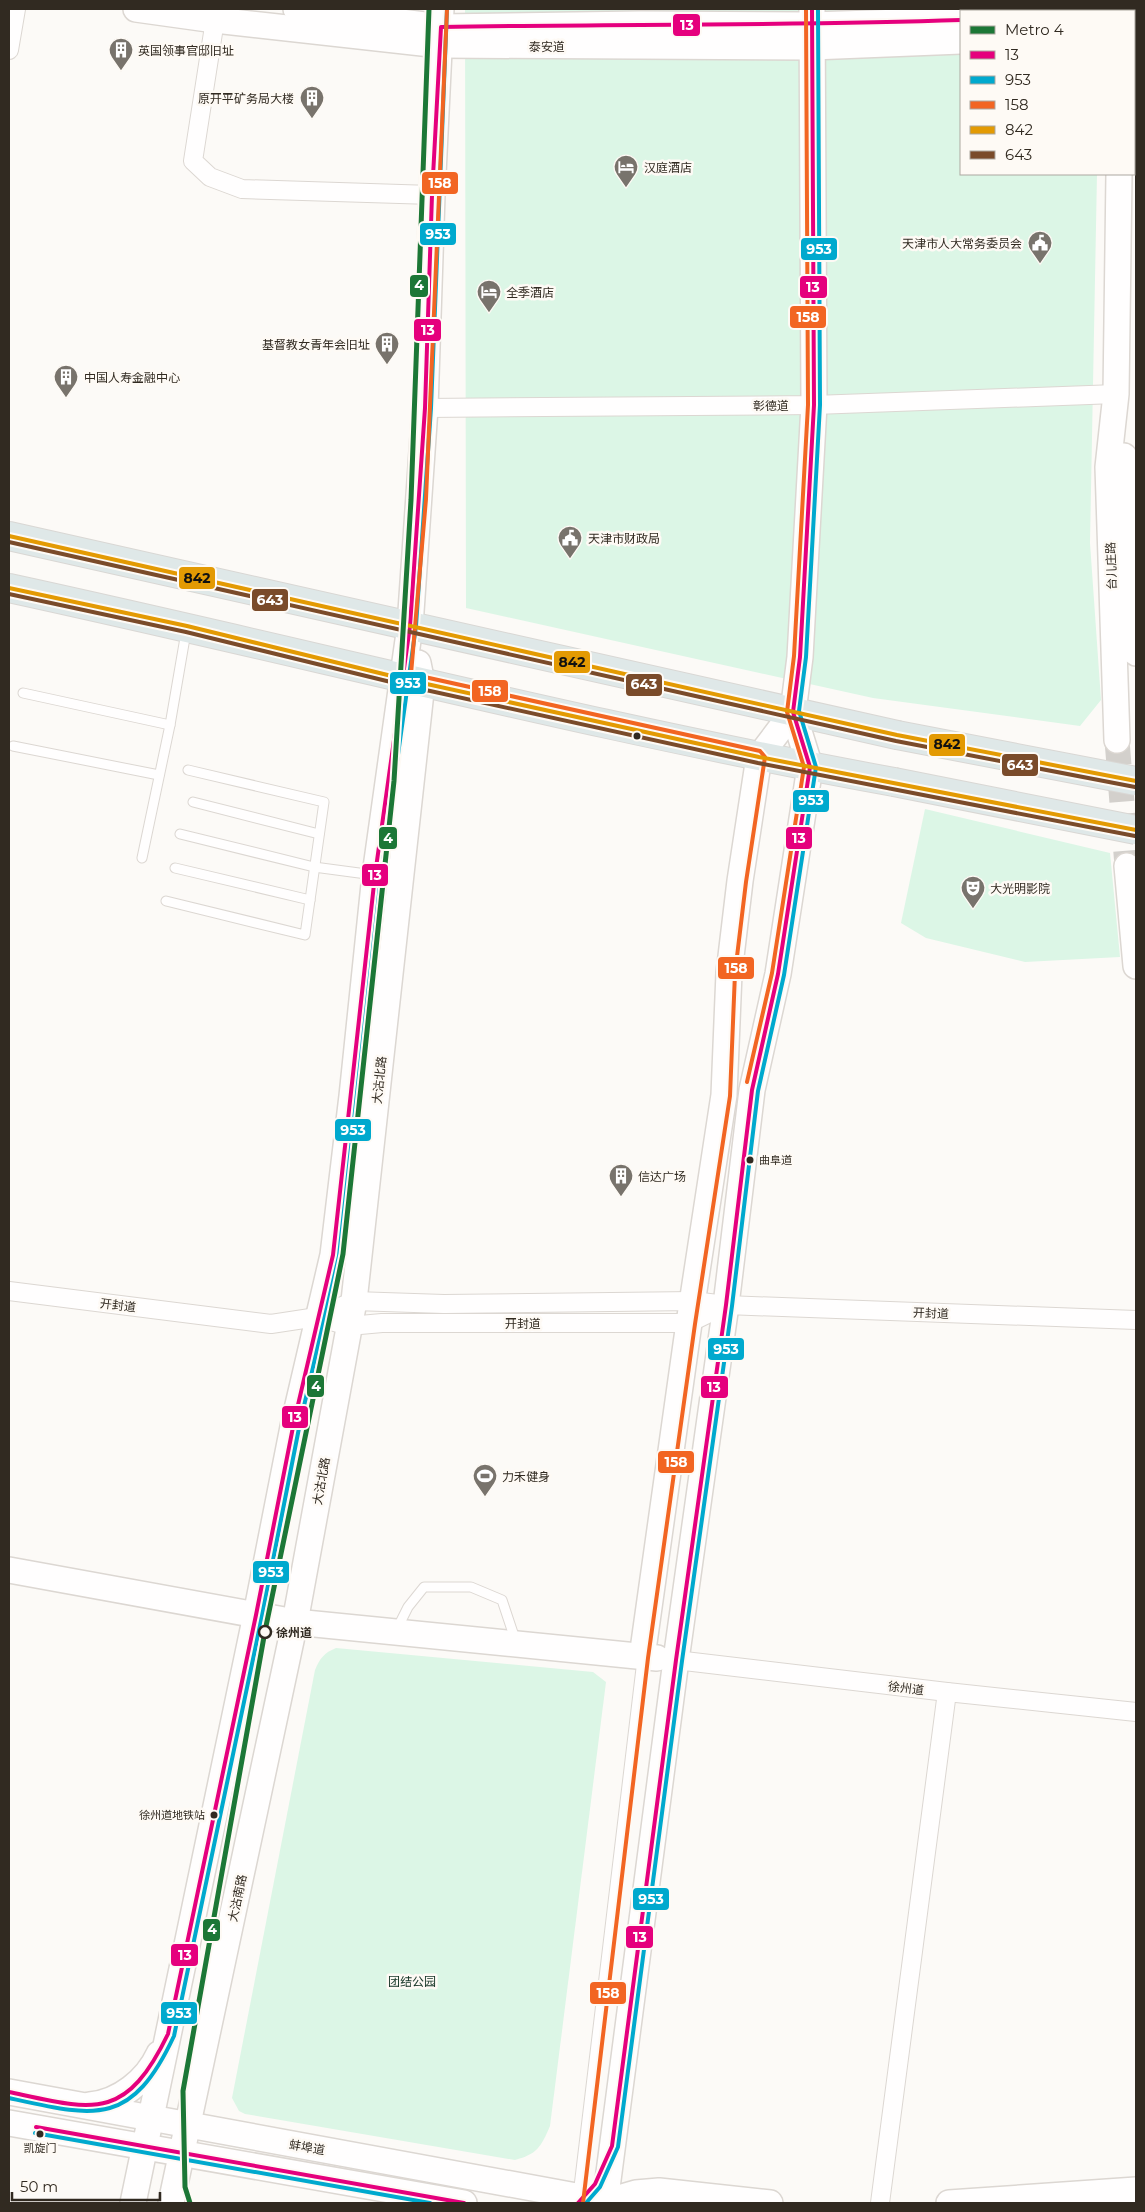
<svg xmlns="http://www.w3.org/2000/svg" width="1145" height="2212" viewBox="0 0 1145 2212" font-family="Montserrat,'Noto Sans SC',sans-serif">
<rect width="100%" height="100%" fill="#fcfaf7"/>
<g fill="#dcf6e6">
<path d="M 465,9 L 1098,9 L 1098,11 L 961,11 L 961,174 L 1097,174 L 1090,543 L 1101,700 L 1080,726 L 873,698 L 466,608 Z"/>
<path d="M 925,809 L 1110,853 L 1120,957 L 1025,962 L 926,938 L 901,923 Z"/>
<path d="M 336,1648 L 593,1672 L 606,1682 L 550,2126 C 541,2147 537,2154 515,2160 L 245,2114 L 239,2111 L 232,2098 L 315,1670 C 320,1658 324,1653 336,1648 Z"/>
</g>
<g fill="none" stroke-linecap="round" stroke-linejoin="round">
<path stroke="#d3d0cc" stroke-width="25" stroke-dasharray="25 12" stroke-linecap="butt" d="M 1117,740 L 1127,866"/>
<defs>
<g id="lane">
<path d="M 23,693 L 170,725"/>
<path d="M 13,746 L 159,775"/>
<path d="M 193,802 L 319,834"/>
<path d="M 180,834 L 314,867 L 374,875"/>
<path d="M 142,858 L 170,725 L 186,632"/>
<path d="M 175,868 L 310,900"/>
<path d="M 166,901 L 305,935 L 324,802 L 188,770"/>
<path d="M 397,1629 L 408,1607 L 424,1587 L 471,1587 L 502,1600 L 516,1642"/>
<path d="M 578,2195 L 642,1660"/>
</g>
<g id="street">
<path d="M 215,20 L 193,161 L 210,177 L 242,189 L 432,195"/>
<path d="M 9,50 L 16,9"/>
<path d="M 425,408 L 814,405 L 1116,394"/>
<path d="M 9,1291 L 271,1324 L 317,1317"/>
<path d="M 726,1305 L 689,1323 L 382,1323 L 349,1326 L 317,1317 L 354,1301 L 444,1304 L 693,1301 L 726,1305 L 1136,1320"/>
<path d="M 676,1660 L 947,1692 L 1136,1712"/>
<path d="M 880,2203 L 947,1692"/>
</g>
<g id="secondary">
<path d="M 136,9 L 215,20 L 440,45 L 812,47 L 961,41"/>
<path d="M 296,9 L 441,27 L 640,24 L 812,25 L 961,20"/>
<path d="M 1094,11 L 1097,9"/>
<path d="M 1121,11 L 1121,9"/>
<path d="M 1124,456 L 1136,653"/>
<path d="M 1117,740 L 1108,467 L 1116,394 L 1119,174"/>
<path d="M 1127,866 L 1136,966"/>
<path d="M 9,1570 L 295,1622 L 657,1658"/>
<path d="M 642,1657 L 689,1323 L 724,1095 L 729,973 L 740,881 L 759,757 L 793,712"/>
<path d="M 9,2092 L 614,2203"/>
<path d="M 90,2105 C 120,2102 147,2080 159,2054"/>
<path d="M 9,2123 L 464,2203"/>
<path d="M 605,2202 L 636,2193 L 659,2191 L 770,2203"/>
<path d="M 133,2203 L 256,1615 L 294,1422 L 333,1255 L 352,1096 L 375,875 L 410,626 L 425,408 L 432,195 L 441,9"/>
<path d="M 171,2203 L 295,1622 L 354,1301 L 422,683 L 418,663"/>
<path d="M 605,2203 L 676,1660 L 726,1305 L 752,1090 L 778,974 L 810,767 L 793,712 L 800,657 L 814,405 L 812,9"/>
<path d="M 949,2203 L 1136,2190"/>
</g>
<g id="primary">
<path d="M 9,536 L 897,735"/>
<path d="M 9,588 C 304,652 596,728 894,782"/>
</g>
</defs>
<use href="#lane" stroke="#dcd7d2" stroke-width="11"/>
<use href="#street" stroke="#dcd7d2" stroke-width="20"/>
<use href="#secondary" stroke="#dcd7d2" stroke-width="28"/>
<use href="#primary" stroke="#d9d7d4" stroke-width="30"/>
<use href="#lane" stroke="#fffefe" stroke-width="9"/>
<use href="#street" stroke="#fffefe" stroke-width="18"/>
<use href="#secondary" stroke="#fffefe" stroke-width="25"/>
<use href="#primary" stroke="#dfe8e8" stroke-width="28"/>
<defs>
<g id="primary-bridge">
<path d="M 897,735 L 1136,781"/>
<path d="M 894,782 L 1136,830"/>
</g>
</defs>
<use href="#primary-bridge" stroke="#d9d7d4" stroke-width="30" stroke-linecap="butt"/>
<use href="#primary-bridge" stroke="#dfe8e8" stroke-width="28"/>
<defs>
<g id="bus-1">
<path d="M 9,2092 C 93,2110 125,2123 168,2034 L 256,1615 L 294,1422 L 333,1255 L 375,875 L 410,626 L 425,408 L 432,195 L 441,27 C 614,24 788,26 961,20"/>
<path d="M 36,2127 L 464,2203"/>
<path d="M 578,2203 L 595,2184 L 612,2146 L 676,1660 L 726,1305 L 752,1090 L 778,974 L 810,767 L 793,712 L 800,657 L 814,405 L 812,9"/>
</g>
<g id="bus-2">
<path d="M 9,2098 C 95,2117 131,2128 174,2036 L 262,1616 L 300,1423 L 339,1256 L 381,876 L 416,626 L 431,408 L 447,9"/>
<path d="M 35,2133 L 430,2203"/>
<path d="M 586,2203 L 600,2187 L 618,2147 L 682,1661 L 732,1306 L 758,1091 L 784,975 L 816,767 L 799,711 L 806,657 L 820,405 L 818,9"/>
</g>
<g id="bus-3">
<path d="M 447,9 L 426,499 L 411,674 L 760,751 L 765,757 L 746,882 L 735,973 L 730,1096 L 695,1324 L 648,1658 L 583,2203"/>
<path d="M 747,1082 L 772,973 L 804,767 L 787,712 L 794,656 L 808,405 L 806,9"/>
</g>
<g id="bus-4">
<path d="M 9,536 L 897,735 L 1136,781"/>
<path d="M 9,588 L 187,626 L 404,679 L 759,757 L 1136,830"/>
</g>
<g id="bus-5">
<path d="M 9,542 L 896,741 L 1135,787"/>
<path d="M 9,594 L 186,632 L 403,685 L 758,763 L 1135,836"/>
</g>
</defs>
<use href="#bus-1" stroke="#fefaf5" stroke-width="8"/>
<use href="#bus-2" stroke="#fefaf5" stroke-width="8"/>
<use href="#bus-3" stroke="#fefaf5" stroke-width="8"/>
<use href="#bus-4" stroke="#fefaf5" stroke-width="8"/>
<use href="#bus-5" stroke="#fefaf5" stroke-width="8"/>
<use href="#bus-1" stroke="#e5007d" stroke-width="4"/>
<use href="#bus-2" stroke="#00a9ce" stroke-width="4"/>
<use href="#bus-3" stroke="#f26522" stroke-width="4"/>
<use href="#bus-4" stroke="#e39a03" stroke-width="4"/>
<use href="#bus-5" stroke="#7a4b2a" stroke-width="4"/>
<defs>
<path id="metro-1" d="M 190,2203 L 185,2187 L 183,2091 L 265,1631 L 343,1254 L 394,781 L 411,500 L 429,9"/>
</defs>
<use href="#metro-1" stroke="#fefaf5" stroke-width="9"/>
<use href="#metro-1" stroke="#1c7736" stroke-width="5"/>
</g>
<defs>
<symbol id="building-pin" viewBox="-11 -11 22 30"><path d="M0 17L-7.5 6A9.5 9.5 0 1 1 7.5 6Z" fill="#78736c" stroke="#fefaf5"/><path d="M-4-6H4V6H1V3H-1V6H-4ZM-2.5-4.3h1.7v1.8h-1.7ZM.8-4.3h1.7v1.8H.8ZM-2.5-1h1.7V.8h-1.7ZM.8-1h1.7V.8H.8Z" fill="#fff"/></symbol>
<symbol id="hotel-pin" viewBox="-11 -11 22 30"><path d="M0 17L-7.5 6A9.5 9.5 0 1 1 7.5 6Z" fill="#78736c" stroke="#fefaf5"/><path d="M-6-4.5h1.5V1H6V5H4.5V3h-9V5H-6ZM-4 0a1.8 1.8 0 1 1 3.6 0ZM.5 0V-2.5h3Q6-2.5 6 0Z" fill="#fff"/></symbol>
<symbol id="civic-pin" viewBox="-11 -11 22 30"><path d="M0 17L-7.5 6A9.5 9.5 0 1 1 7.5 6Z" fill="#78736c" stroke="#fefaf5"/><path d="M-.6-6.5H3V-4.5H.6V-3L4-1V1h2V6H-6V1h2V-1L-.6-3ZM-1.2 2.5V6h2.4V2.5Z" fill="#fff"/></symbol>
<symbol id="theatre-pin" viewBox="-11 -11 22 30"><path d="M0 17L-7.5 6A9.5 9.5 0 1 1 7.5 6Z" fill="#78736c" stroke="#fefaf5"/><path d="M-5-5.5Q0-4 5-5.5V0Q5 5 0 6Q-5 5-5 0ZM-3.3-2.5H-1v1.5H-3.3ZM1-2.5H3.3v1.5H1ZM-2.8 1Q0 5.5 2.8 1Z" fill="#fff"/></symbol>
<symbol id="stadium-pin" viewBox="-11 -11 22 30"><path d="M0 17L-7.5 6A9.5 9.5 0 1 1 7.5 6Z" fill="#78736c" stroke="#fefaf5"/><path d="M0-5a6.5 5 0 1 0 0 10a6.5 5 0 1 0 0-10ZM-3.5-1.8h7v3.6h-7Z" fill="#fff"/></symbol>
</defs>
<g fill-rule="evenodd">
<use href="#building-pin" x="107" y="36" width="28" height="38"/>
<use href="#building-pin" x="298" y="84" width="28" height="38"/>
<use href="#hotel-pin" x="612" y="153" width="28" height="38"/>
<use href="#civic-pin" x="1026" y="229" width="28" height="38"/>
<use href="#hotel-pin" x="475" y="278" width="28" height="38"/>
<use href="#building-pin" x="373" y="330" width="28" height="38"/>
<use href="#building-pin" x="52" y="363" width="28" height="38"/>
<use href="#civic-pin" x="556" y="524" width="28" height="38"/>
<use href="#theatre-pin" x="959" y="874" width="28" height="38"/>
<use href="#building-pin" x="607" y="1162" width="28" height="38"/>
<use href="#stadium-pin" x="471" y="1462" width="28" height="38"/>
</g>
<g fill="#312a21" stroke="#fefaf5" stroke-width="2">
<circle cx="637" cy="736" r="4.5"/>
<circle cx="750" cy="1160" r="4.5"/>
<circle cx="214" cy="1815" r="4.5"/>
<circle cx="40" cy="2134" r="4.5"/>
</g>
<circle fill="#fefaf5" stroke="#312a21" stroke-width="2.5" cx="265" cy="1632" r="6"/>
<g text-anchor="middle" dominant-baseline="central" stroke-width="5" stroke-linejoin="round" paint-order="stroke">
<g font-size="11" fill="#312a21" stroke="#fefaf5" text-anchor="start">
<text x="759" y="1160">曲阜道</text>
<text x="205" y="1815" text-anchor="end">徐州道地铁站</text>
<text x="40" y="2148" text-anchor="middle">凯旋门</text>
</g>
<g font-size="12" fill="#312a21" stroke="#fefaf5">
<text x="547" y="46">泰安道</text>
<text x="771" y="405">彰德道</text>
<text transform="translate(1111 566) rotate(-92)">台儿庄路</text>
<text transform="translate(379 1080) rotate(-84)">大沽北路</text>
<text transform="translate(118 1305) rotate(7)">开封道</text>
<text transform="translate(931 1313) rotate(2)">开封道</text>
<text x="523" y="1323">开封道</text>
<text transform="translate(321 1481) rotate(-80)">大沽北路</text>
<text transform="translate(906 1688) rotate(7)">徐州道</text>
<text transform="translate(237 1898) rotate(-78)">大沽南路</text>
<text transform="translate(307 2147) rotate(10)">蚌埠道</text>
</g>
<g font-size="12" fill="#312a21" stroke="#fefaf5" text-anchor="start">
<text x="138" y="50">英国领事官邸旧址</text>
<text x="294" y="98" text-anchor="end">原开平矿务局大楼</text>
<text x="644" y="167">汉庭酒店</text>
<text x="1022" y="243" text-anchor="end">天津市人大常务委员会</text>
<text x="506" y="292">全季酒店</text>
<text x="370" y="344" text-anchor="end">基督教女青年会旧址</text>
<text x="84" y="377">中国人寿金融中心</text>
<text x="588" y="538">天津市财政局</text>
<text x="990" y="888">大光明影院</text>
<text x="638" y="1176">信达广场</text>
<text x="502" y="1476">力禾健身</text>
</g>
<g font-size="12" font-weight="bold" fill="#312a21" stroke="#fefaf5" text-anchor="start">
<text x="276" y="1632">徐州道</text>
</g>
<g font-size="12" fill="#133324" stroke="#fefaf5">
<text x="412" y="1981">团结公园</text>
</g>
</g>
<g stroke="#fefaf5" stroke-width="2">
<rect x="672" y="13" width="29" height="24" rx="5" fill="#e5007d"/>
<rect x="421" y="171" width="38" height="24" rx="5" fill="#f26522"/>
<rect x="419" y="222" width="38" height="24" rx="5" fill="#00a9ce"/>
<rect x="800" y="237" width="38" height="24" rx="5" fill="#00a9ce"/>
<rect x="409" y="274" width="20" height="24" rx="5" fill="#1c7736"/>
<rect x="799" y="275" width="29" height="24" rx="5" fill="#e5007d"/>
<rect x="789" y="305" width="38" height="24" rx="5" fill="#f26522"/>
<rect x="413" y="318" width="29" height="24" rx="5" fill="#e5007d"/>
<rect x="178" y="566" width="38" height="24" rx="5" fill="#e39a03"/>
<rect x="251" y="588" width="38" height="24" rx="5" fill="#7a4b2a"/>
<rect x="553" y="650" width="38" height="24" rx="5" fill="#e39a03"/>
<rect x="389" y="671" width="38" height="24" rx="5" fill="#00a9ce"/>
<rect x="625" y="673" width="38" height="24" rx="5" fill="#7a4b2a"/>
<rect x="471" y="679" width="38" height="24" rx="5" fill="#f26522"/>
<rect x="928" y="733" width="38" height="24" rx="5" fill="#e39a03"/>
<rect x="1001" y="753" width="38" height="24" rx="5" fill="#7a4b2a"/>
<rect x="792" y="789" width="38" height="24" rx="5" fill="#00a9ce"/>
<rect x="378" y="826" width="20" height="24" rx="5" fill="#1c7736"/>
<rect x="785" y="826" width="28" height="24" rx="5" fill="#e5007d"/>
<rect x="361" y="863" width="28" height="24" rx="5" fill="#e5007d"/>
<rect x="717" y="956" width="38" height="24" rx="5" fill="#f26522"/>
<rect x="334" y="1118" width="38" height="24" rx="5" fill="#00a9ce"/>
<rect x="707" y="1337" width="38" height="24" rx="5" fill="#00a9ce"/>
<rect x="306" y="1374" width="19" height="24" rx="5" fill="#1c7736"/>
<rect x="700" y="1375" width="29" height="24" rx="5" fill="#e5007d"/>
<rect x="281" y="1405" width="28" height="24" rx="5" fill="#e5007d"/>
<rect x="657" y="1450" width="38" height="24" rx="5" fill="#f26522"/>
<rect x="252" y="1560" width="38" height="24" rx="5" fill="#00a9ce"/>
<rect x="632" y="1887" width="38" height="24" rx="5" fill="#00a9ce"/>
<rect x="202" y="1918" width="19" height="24" rx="5" fill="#1c7736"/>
<rect x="625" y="1925" width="29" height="24" rx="5" fill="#e5007d"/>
<rect x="170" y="1943" width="29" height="24" rx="5" fill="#e5007d"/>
<rect x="589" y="1981" width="38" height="24" rx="5" fill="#f26522"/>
<rect x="160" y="2001" width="38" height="24" rx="5" fill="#00a9ce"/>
</g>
<g font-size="14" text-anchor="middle" font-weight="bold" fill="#fff">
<text x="687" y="30">13</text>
<text x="440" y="188">158</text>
<text x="438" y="239">953</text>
<text x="819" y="254">953</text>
<text x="419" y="290">4</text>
<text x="813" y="292">13</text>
<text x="808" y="322">158</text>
<text x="428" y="335">13</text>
<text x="270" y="605">643</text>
<text x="408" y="688">953</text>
<text x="644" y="689">643</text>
<text x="490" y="696">158</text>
<text x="1020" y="770">643</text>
<text x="811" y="805">953</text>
<text x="388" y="843">4</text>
<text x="799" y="843">13</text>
<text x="375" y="880">13</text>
<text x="736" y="973">158</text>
<text x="353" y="1135">953</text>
<text x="726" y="1354">953</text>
<text x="316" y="1391">4</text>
<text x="714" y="1392">13</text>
<text x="295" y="1422">13</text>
<text x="676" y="1467">158</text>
<text x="271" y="1577">953</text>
<text x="651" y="1904">953</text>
<text x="212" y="1934">4</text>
<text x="640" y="1942">13</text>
<text x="185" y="1960">13</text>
<text x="608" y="1998">158</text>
<text x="179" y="2018">953</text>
</g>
<g font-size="14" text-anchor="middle" font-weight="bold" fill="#111">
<text x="197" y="583">842</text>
<text x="572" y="667">842</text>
<text x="947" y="749">842</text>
</g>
<rect width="1145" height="2212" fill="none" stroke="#312a21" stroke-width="20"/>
<rect x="960" y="10" width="175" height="165" fill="#fefaf5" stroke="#aca7a0"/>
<rect x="970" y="26" width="25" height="8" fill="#1c7736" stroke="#aca7a0"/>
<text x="1005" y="35" font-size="15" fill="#312a21">Metro 4</text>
<rect x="970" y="51" width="25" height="8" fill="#e5007d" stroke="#aca7a0"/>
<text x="1005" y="60" font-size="15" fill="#312a21">13</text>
<rect x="970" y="76" width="25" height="8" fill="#00a9ce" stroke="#aca7a0"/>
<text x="1005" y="85" font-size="15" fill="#312a21">953</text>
<rect x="970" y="101" width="25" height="8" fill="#f26522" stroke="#aca7a0"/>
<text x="1005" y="110" font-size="15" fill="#312a21">158</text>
<rect x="970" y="126" width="25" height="8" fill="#e39a03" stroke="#aca7a0"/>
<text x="1005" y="135" font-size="15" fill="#312a21">842</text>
<rect x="970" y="151" width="25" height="8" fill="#7a4b2a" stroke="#aca7a0"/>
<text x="1005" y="160" font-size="15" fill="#312a21">643</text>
<path d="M12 2192v8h148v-8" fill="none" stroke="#312a21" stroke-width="2.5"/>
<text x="20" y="2192" font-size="15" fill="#312a21" stroke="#fefaf5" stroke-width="4" paint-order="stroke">50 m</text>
</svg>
